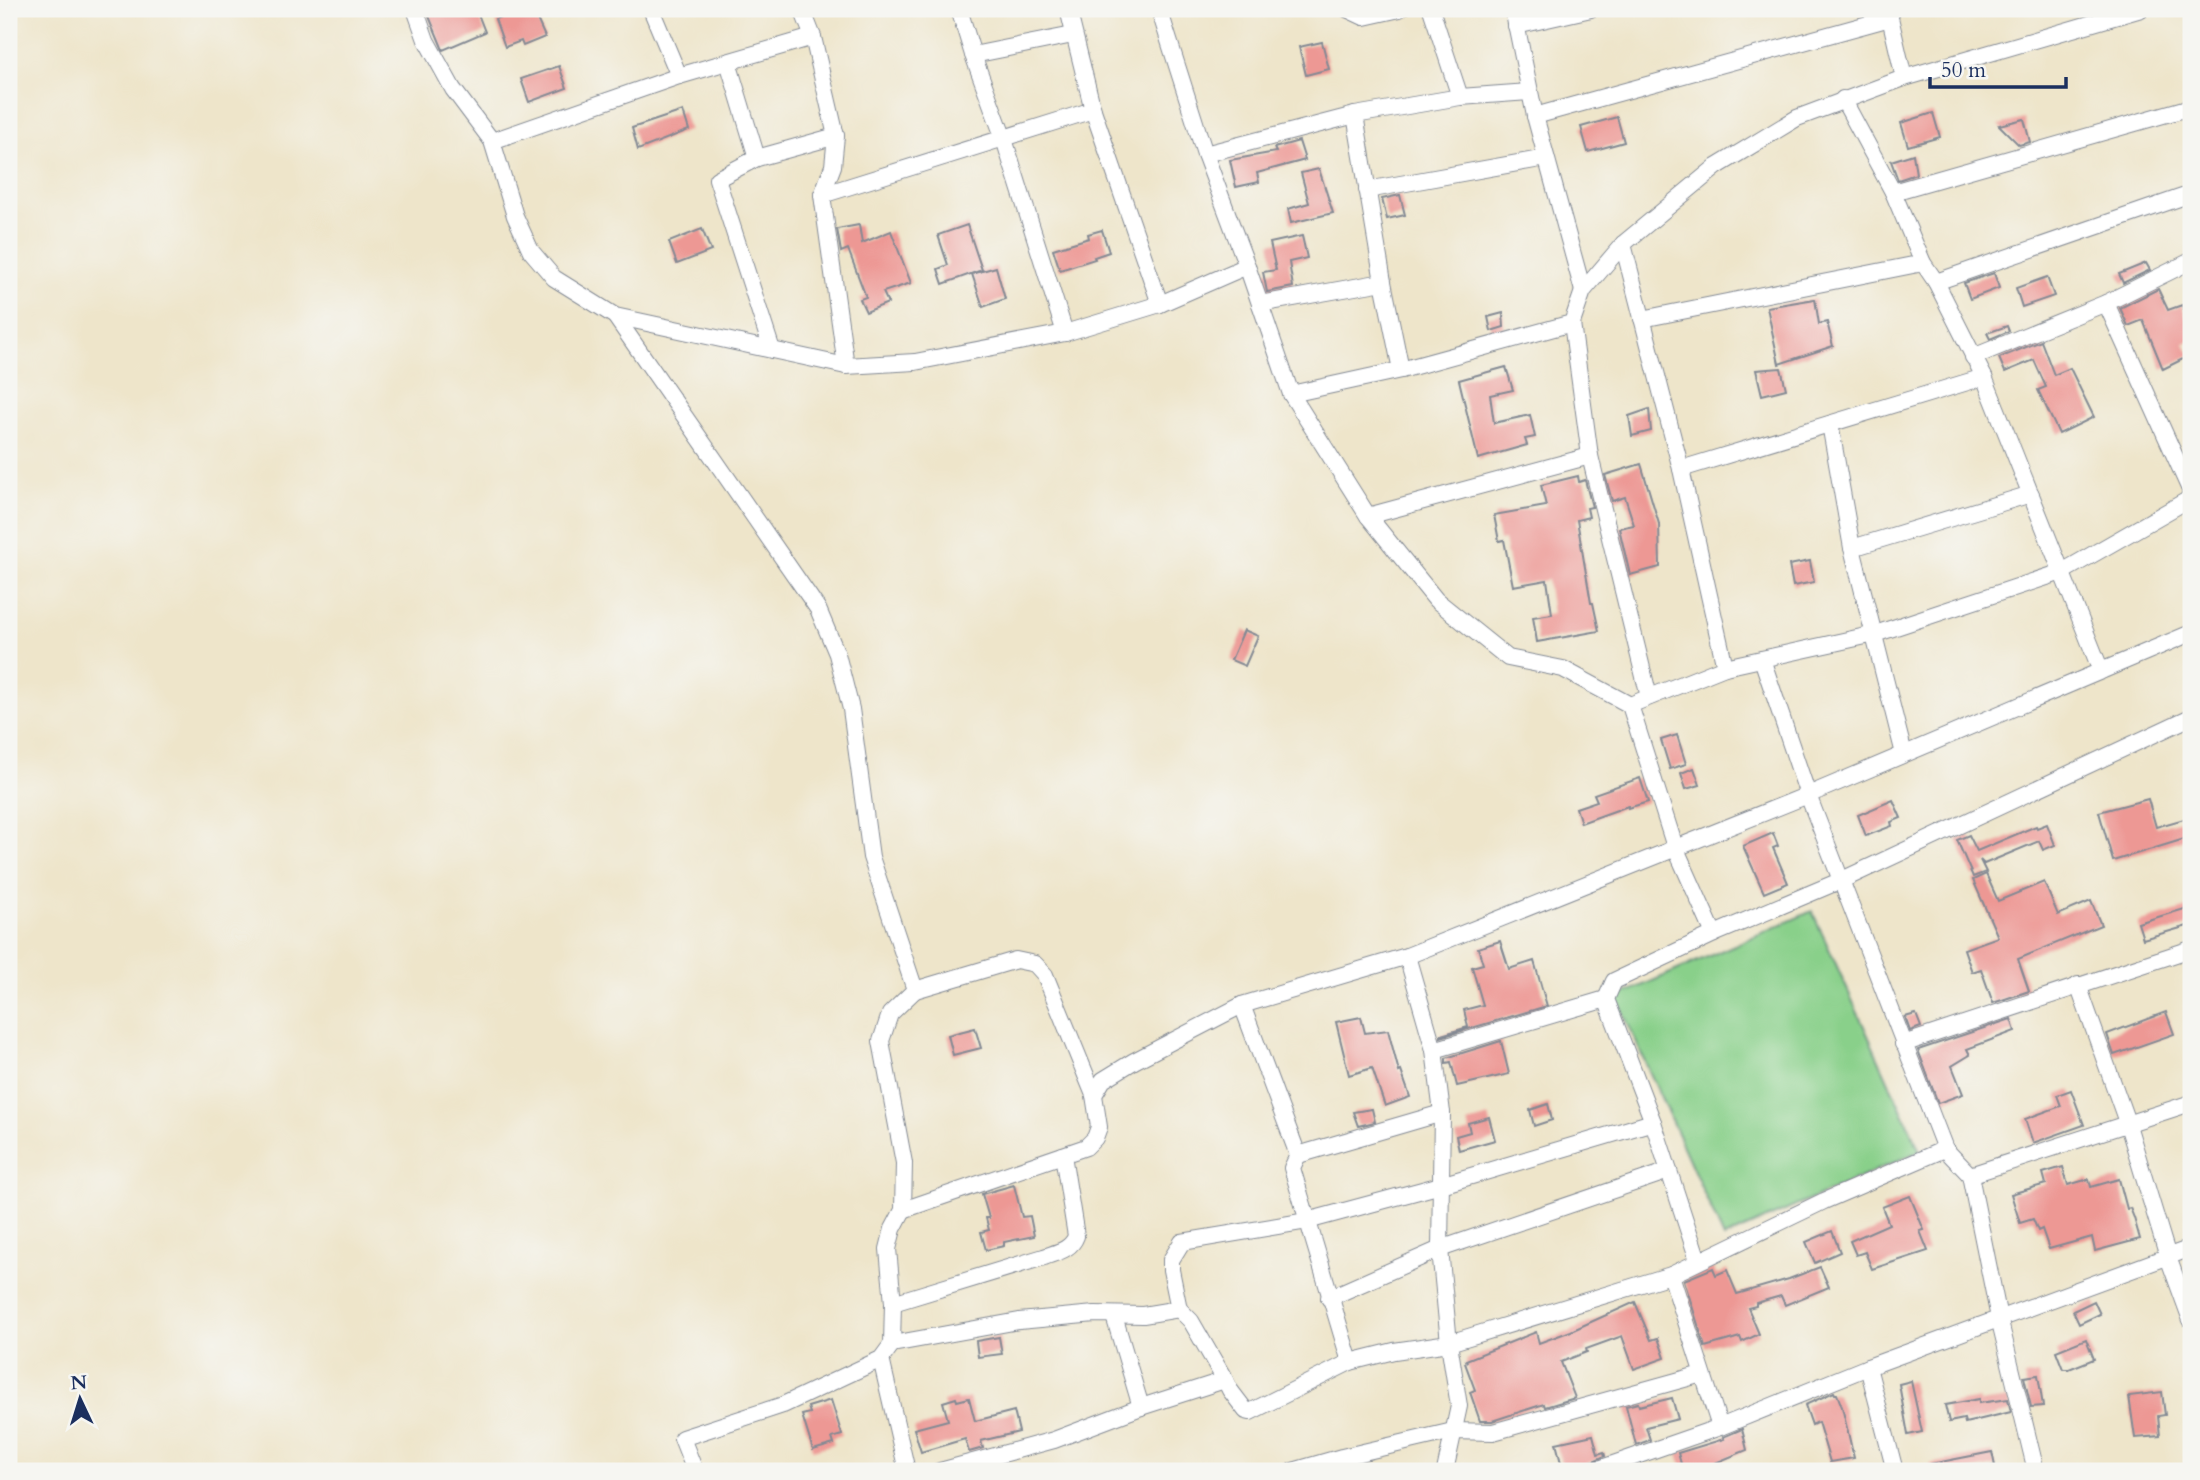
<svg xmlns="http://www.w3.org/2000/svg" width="2200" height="1480" viewBox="0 0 2200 1480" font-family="Cardo,serif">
<rect width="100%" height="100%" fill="#f6f6f2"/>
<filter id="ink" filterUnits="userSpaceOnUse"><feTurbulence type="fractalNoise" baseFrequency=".0143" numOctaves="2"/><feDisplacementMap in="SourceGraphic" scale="14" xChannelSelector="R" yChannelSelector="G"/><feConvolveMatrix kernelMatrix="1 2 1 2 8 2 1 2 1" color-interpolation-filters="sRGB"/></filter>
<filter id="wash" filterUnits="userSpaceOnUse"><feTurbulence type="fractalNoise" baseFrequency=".00686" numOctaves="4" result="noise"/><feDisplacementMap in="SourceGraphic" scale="28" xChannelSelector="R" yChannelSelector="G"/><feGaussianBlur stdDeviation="1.57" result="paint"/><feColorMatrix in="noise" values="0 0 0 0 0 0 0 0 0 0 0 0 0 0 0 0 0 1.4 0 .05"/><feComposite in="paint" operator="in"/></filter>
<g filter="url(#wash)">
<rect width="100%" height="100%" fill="#eee5ca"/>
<path fill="#89d08a" stroke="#528074" stroke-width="2" d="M 1812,911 L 1920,1151 L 1724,1238 L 1616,997 Z"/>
<g id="blocks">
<g fill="#ed9894">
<path d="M 426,9 L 476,9 L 485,32 L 443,50 Z"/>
<path d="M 519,9 L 522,15 L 533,10 L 545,37 L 523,46 L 521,41 L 505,47 L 495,19 Z"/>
<path d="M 1322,42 L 1329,69 L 1306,75 L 1299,47 Z"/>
<path d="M 559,66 L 567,88 L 529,102 L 521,79 Z"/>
<path d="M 683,111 L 689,130 L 638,150 L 632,128 Z"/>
<path d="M 1933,113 L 1940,137 L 1908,146 L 1901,123 Z"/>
<path d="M 1617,117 L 1624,142 L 1588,152 L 1581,127 Z"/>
<path d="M 2024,119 L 2030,142 L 2019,145 L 1999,125 Z"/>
<path d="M 1299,141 L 1305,160 L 1257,173 L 1259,182 L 1236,187 L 1230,160 L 1276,152 L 1274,148 Z"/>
<path d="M 1913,154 L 1916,174 L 1898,180 L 1891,161 Z"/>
<path d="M 1319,169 L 1333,213 L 1291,223 L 1288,209 L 1309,203 L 1301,173 Z"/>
<path d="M 1400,195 L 1405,215 L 1387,219 L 1382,199 Z"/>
<path d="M 859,225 L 862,243 L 891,231 L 911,283 L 883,292 L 888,303 L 866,312 L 860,299 L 866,297 L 848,249 L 841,252 L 837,229 Z"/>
<path d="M 967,225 L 982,270 L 943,284 L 938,269 L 948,265 L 938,235 Z"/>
<path d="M 702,229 L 711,251 L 677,264 L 669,242 Z"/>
<path d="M 1102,230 L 1109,252 L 1094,257 L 1095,259 L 1060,270 L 1053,249 L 1089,238 L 1088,234 Z"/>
<path d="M 1302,236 L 1307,258 L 1289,262 L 1293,287 L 1267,292 L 1263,272 L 1276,270 L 1270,243 Z"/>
<path d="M 2146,263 L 2150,270 L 2123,283 L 2119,274 Z"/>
<path d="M 996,267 L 1005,299 L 983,307 L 972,274 Z"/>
<path d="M 1994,273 L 1999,288 L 1970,299 L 1964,283 Z"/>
<path d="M 2047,277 L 2054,296 L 2022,307 L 2016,288 Z"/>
<path d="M 2158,289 L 2168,310 L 2182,305 L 2191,328 L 2191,340 L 2185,343 L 2191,355 L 2163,369 L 2143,320 L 2128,326 L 2120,308 Z"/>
<path d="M 1815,299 L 1819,324 L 1827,322 L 1833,346 L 1779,364 L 1767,307 Z"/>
<path d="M 1503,313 L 1504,327 L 1491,331 L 1488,317 Z"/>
<path d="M 2007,326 L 2009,331 L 1990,339 L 1987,333 Z"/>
<path d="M 2041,341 L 2054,375 L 2070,368 L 2094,417 L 2059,434 L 2038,390 L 2046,387 L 2034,360 L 2005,372 L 1999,358 Z"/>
<path d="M 1506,367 L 1513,390 L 1490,395 L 1494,423 L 1530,415 L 1535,437 L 1525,439 L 1527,445 L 1478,459 L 1459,380 Z"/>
<path d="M 1781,368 L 1786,389 L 1762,395 L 1756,370 Z"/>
<path d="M 1649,409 L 1651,431 L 1632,436 L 1629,416 Z"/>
<path d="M 1641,464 L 1659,524 L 1660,567 L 1630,575 L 1619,528 L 1634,525 L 1625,497 L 1612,501 L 1605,475 Z"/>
<path d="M 1578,476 L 1579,482 L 1585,480 L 1592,507 L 1587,508 L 1589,517 L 1577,520 L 1591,603 L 1593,603 L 1599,631 L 1537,642 L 1533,617 L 1552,614 L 1547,580 L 1513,586 L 1504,540 L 1499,541 L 1494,515 L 1546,506 L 1541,485 Z"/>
<path d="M 1810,561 L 1814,582 L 1793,586 L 1789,565 Z"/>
<path d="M 1244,630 L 1258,636 L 1245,666 L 1231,660 Z"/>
<path d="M 1677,735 L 1686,764 L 1670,769 L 1661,740 Z"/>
<path d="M 1694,768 L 1700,785 L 1686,789 L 1681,773 Z"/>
<path d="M 1640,778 L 1648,802 L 1628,808 L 1628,806 L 1581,823 L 1576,808 L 1597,801 L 1594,794 Z"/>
<path d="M 2148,799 L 2156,827 L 2191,817 L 2191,837 L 2113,861 L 2099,812 Z"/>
<path d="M 1893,800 L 1901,818 L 1891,822 L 1892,826 L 1866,836 L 1858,815 Z"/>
<path d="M 2047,824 L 2055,845 L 2043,850 L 2039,841 L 1984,864 L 1980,860 L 1986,872 L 1973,877 L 1957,840 L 1969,835 L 1977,851 L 2036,826 L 2037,828 Z"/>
<path d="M 1773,833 L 1778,846 L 1773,848 L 1788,883 L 1764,893 L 1743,846 Z"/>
<path d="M 1986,874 L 1998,901 L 2044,882 L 2058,915 L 2091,901 L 2101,925 L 2018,959 L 2029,991 L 1993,1003 L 1981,969 L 1972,972 L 1964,949 L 1998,937 L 1973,880 Z"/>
<path d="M 2191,907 L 2191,925 L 2143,939 L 2138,923 Z"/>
<path d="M 1500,941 L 1509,969 L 1534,961 L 1547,1006 L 1441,1037 L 1441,1035 L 1468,1027 L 1464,1010 L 1483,1005 L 1472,967 L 1483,964 L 1478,948 Z"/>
<path d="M 2166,1012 L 2174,1034 L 2114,1055 L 2107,1034 Z"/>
<path d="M 1916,1014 L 1921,1027 L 1910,1031 L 1905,1017 Z"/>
<path d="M 1361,1017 L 1365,1033 L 1388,1030 L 1399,1072 L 1401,1071 L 1410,1097 L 1385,1106 L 1372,1068 L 1349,1075 L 1336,1022 Z"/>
<path d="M 2011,1019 L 2015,1031 L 1967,1049 L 1970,1055 L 1952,1066 L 1963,1094 L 1938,1103 L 1918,1050 Z"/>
<path d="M 975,1028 L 981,1048 L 953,1055 L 948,1035 Z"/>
<path d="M 1501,1041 L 1509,1074 L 1457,1086 L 1451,1062 L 1446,1063 L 1446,1058 Z"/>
<path d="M 2071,1090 L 2084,1125 L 2033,1143 L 2025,1119 L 2061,1106 L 2057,1095 Z"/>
<path d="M 1548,1104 L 1552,1120 L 1534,1126 L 1530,1110 Z"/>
<path d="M 1372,1109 L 1375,1122 L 1358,1126 L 1353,1112 Z"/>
<path d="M 1489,1117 L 1495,1140 L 1459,1150 L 1456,1136 L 1470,1132 L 1468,1123 Z"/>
<path d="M 2063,1167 L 2068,1185 L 2089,1179 L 2091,1187 L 2119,1179 L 2127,1209 L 2130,1208 L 2134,1218 L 2140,1239 L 2095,1251 L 2092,1237 L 2049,1249 L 2042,1229 L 2038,1231 L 2033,1219 L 2020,1223 L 2011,1194 L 2046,1184 L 2043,1173 Z"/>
<path d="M 1014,1185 L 1022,1217 L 1030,1216 L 1034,1236 L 1004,1242 L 1004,1246 L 986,1250 L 981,1232 L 989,1230 L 986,1218 L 989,1218 L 982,1194 Z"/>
<path d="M 1910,1196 L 1924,1230 L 1920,1231 L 1928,1251 L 1872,1269 L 1865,1252 L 1856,1255 L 1850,1241 L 1889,1224 L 1882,1207 Z"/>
<path d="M 1832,1231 L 1840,1252 L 1815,1263 L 1806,1242 Z"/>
<path d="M 1820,1267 L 1829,1287 L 1785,1305 L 1781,1296 L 1756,1303 L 1756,1306 L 1748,1308 L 1759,1334 L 1742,1342 L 1740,1337 L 1705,1347 L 1684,1280 L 1713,1268 L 1716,1275 L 1727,1270 L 1737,1294 L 1789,1279 Z"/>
<path d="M 2094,1301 L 2100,1314 L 2079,1324 L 2073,1311 Z"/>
<path d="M 1635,1302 L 1651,1340 L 1658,1338 L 1665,1358 L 1634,1369 L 1622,1336 L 1586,1349 L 1587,1352 L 1561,1362 L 1575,1398 L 1545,1407 L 1544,1404 L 1492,1421 L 1480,1421 L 1470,1392 L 1475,1390 L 1465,1363 L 1467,1362 L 1466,1360 L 1536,1332 L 1539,1343 L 1571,1331 Z"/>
<path d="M 999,1337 L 1002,1354 L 978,1357 L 976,1341 Z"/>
<path d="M 2086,1339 L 2094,1359 L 2069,1369 L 2063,1369 L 2056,1351 Z"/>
<path d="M 2038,1375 L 2043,1406 L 2031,1407 L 2024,1377 Z"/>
<path d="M 1911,1381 L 1922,1432 L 1908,1435 L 1899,1384 Z"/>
<path d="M 1834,1392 L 1835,1394 L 1837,1394 L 1842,1407 L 1854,1458 L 1830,1462 L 1818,1422 L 1812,1425 L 1805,1405 Z"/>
<path d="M 2162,1392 L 2165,1415 L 2158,1416 L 2160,1436 L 2135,1438 L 2129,1396 Z"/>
<path d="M 956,1398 L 957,1401 L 969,1398 L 975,1421 L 1014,1411 L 1019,1432 L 981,1441 L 983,1448 L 969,1452 L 965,1439 L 921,1452 L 914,1429 L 948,1420 L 943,1402 Z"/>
<path d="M 1672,1398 L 1678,1419 L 1646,1427 L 1650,1440 L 1636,1445 L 1626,1406 L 1638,1403 L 1639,1406 Z"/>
<path d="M 1979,1399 L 1979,1403 L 2008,1399 L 2011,1412 L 1965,1423 L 1964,1419 L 1949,1422 L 1945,1405 Z"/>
<path d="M 831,1400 L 842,1435 L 832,1438 L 834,1444 L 813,1450 L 802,1415 L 810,1413 L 808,1407 Z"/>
<path d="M 1742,1429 L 1747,1450 L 1715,1463 L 1718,1471 L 1683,1471 L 1678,1453 L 1724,1439 L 1723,1437 Z"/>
<path d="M 1593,1435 L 1598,1454 L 1604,1452 L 1605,1456 L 1586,1464 L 1583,1471 L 1563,1471 L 1556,1443 Z"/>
<path d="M 1992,1452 L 1995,1466 L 1970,1471 L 1930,1471 L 1930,1464 Z"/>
</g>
</g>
</g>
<g filter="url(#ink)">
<use href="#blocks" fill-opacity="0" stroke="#848a94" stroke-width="2"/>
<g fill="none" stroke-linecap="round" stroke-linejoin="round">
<defs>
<g id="minor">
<path d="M 415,9 L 426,40 L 453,89 L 492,141 L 515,216 L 531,251 L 554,278 L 615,316 L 846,366 L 915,362 L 1065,333 L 1160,304 L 1247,266 L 1291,394 L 1401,370 L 1572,323 L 1583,291 L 1623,244 L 1716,167 L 1797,118 L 1904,78 L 2141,9"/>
<path d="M 651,9 L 679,76"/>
<path d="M 802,9 L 813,37 L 836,136 L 833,166 L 822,195 L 846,366"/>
<path d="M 959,9 L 973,55 L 1004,139 L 1065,333"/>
<path d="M 1068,9 L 1093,110 L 1160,304"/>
<path d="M 1159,9 L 1205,154 L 1247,266"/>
<path d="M 1347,9 L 1364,17 L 1400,9"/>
<path d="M 1431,9 L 1460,97"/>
<path d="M 1513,9 L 1535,116 L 1583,291"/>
<path d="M 1888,9 L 1904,78"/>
<path d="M 2191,9 L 2191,10"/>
<path d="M 1516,26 L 1591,9"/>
<path d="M 973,55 L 1073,35"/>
<path d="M 728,62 L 757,158"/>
<path d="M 1843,99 L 1893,192 L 1923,263 L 1936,282 L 1984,377 L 2101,671"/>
<path d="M 1355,115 L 1383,282 L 1401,370"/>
<path d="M 1535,116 L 1890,18"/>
<path d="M 492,141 L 679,76 L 813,37"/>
<path d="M 1205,154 L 1355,115 L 1460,97 L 1529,92"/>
<path d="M 1367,190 L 1546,158"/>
<path d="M 1893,192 L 2191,107"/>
<path d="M 822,195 L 1093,110"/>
<path d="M 1623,244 L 1681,469 L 1725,667"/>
<path d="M 1936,282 L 2191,194"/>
<path d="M 2106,303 L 2191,492"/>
<path d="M 1260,304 L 1383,282"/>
<path d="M 615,316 L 818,609 L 837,654 L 851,709 L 871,857 L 915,990 L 890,1014 L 881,1041 L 904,1163 L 903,1210 L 893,1229 L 888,1249 L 893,1303 L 892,1344 L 881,1359 L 783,1405 L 682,1438 L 695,1471"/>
<path d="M 1642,319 L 1923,263"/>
<path d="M 1572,323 L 1590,456 L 1649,697"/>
<path d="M 772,350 L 717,179 L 757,158 L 836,136"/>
<path d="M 1973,357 L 2106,303 L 2191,261"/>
<path d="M 1291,394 L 1368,516 L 1436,600 L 1508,658 L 1563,669 L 1630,705 L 1675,847 L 1714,934"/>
<path d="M 1830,424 L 1852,548 L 1904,754"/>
<path d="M 1681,469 L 1984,377"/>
<path d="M 1368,516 L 1590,456"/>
<path d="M 1852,548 L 2031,494"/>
<path d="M 1762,659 L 1808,795 L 1945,1149 L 1970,1175 L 1999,1318 L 2036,1471"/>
<path d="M 1630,705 L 1725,667 L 1875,634 L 2062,572 L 2191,498"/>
<path d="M 1407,956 L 1434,1050 L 1442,1113 L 1440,1249 L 1449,1343 L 1459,1406 L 1445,1471"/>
<path d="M 2078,985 L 2128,1125 L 2168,1257 L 2191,1320"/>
<path d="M 915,990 L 1016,960 L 1035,964 L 1045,975 L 1094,1095"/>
<path d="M 1242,1005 L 1298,1155 L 1292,1168 L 1350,1362 L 1394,1351 L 1449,1343 L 1671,1275 L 1824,1201 L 1945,1149"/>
<path d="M 1903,1044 L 2191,949"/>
<path d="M 1434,1050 L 1606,999"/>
<path d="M 1298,1155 L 1442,1113"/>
<path d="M 1970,1175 L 2191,1103"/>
<path d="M 903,1210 L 1086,1147 L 1095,1138 L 1099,1127 L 1094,1095 L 1103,1080 L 1134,1061 L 1242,1005 L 1407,956 L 1808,795 L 2191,633"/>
<path d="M 1698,1260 L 1653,1122 L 1606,999 L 1614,981 L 1714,934 L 1842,880 L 2191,717"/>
<path d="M 1671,1275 L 1720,1427"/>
<path d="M 1329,1298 L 1440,1249 L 1669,1171"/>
<path d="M 893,1303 L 1044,1257 C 1057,1252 1071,1250 1076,1236 L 1063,1155"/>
<path d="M 1114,1316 L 1141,1407"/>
<path d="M 892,1344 L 1019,1321 L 1095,1314 L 1143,1315 L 1179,1309"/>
<path d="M 881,1359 L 907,1471"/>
<path d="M 1868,1367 L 1895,1471"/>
<path d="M 1225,1380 L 1191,1321 L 1179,1309 L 1171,1270 L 1171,1260 L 1182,1242 L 1307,1221 L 1441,1185 L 1653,1122"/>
<path d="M 940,1471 L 1054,1440 L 1141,1407 L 1225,1380 L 1230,1390 L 1246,1411 L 1250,1412 L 1350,1362"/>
<path d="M 1293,1471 L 1342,1457 L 1453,1431 L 1493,1432 L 1702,1374"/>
<path d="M 1593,1471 L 1720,1427 L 1868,1367 L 2191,1248"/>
</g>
</defs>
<use href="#minor" stroke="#848a94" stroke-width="18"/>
<use href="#minor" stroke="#fff" stroke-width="16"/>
</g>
</g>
<rect width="2200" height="1480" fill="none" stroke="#f6f6f2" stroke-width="35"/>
<g transform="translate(80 1399) rotate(356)" stroke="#f6f6f2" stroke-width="5" paint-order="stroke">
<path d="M0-5L12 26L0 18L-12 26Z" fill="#1b2f5e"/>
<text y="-10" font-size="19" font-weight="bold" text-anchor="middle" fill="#1b2f5e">N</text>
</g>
<path d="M1930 77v10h136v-10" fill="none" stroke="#1b2f5e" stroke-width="3.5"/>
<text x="1941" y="77" font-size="21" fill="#1b2f5e" stroke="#f6f6f2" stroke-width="5" paint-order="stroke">50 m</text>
</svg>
